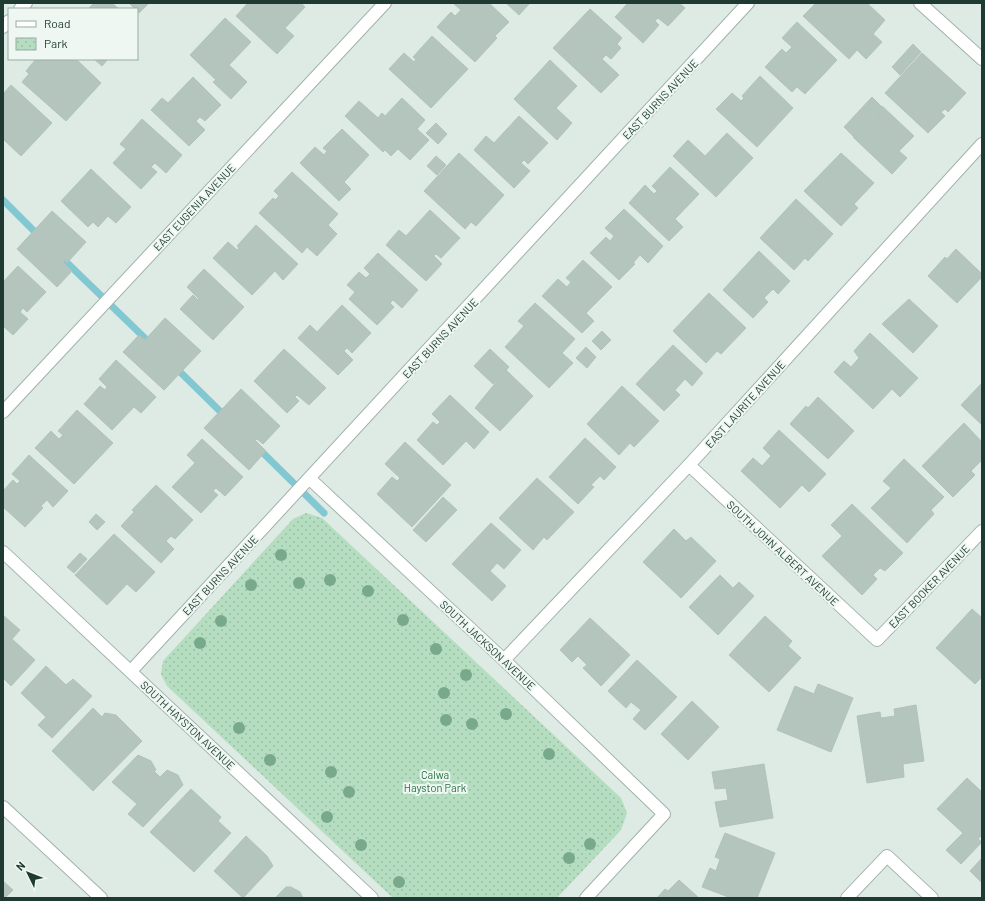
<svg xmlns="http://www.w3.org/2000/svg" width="985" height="901" viewBox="0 0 985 901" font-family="Barlow,sans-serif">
<defs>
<pattern id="park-dots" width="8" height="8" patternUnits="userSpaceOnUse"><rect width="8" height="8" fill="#b5ddbf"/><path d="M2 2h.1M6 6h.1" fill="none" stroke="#9bbea5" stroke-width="1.8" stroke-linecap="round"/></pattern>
</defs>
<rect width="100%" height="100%" fill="#deeae4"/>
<path fill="url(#park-dots)" d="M 306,513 L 322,518 L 621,798 L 627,813 L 621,830 L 557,898 L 393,898 L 167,686 L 161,674 L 163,661 L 293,519 Z"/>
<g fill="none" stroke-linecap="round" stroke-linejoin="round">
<g stroke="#82c8d3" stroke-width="7">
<path d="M 3,200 L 40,237"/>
<path d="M 58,254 L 152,345"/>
<path d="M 174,366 L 227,418"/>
<path d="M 257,447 L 324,513"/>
</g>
</g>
<g fill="#b3c5bd" stroke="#b0c4bb">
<path d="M 94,3 L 112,3 L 119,9 L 88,9 Z"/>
<path d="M 129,3 L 149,3 L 139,13 Z"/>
<path d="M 248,3 L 301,3 L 305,7 L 285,28 L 294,36 L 277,54 L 236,16 Z"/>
<path d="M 453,3 L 489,3 L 509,22 L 495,36 L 497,38 L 475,62 L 437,27 L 451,12 L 455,16 L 461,10 Z"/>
<path d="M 506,3 L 530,3 L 519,15 Z"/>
<path d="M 628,3 L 679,3 L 685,8 L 668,26 L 658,18 L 655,21 L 659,25 L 643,43 L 615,17 Z"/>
<path d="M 816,3 L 867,3 L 885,20 L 873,34 L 882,42 L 866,59 L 857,50 L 849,59 L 803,16 Z"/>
<path d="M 590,9 L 622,38 L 617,44 L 621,48 L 611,59 L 606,55 L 602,59 L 619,75 L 601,93 L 553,48 Z"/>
<path d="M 225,18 L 251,42 L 229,65 L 247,82 L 231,99 L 213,82 L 216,80 L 190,55 Z"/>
<path d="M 797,22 L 837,60 L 805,94 L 797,87 L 792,92 L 765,67 L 782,49 L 786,53 L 792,47 L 782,38 Z"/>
<path d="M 432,36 L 468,69 L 431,108 L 389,69 L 404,53 L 414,62 L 416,59 L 413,57 Z"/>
<path d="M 913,44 L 921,52 L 900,75 L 892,67 Z"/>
<path d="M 922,53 L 966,93 L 948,112 L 945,109 L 941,112 L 945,116 L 928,133 L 885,93 Z"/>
<path d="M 36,59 L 76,59 L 101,83 L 66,121 L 22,82 L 29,74 L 26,71 Z"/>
<path d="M 94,59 L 108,59 L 102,66 Z"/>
<path d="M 550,60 L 577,86 L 556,108 L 572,123 L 557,140 L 514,99 Z"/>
<path d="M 760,76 L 793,108 L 757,147 L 716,109 L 732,93 L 741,101 L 744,98 L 742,96 Z"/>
<path d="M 193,77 L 221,105 L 205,121 L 200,117 L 196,121 L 205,130 L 189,146 L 151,110 L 162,98 L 168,103 Z"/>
<path d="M 11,85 L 52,123 L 21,156 L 3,139 L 3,94 Z"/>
<path d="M 872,97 L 881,106 L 853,136 L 844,127 Z"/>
<path d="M 402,98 L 425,120 L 417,129 L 429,140 L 410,160 L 398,149 L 391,156 L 385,150 L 383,152 L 345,116 L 359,101 L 378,118 L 382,113 L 385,116 Z"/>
<path d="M 882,106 L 914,136 L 899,151 L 907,158 L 892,174 L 853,137 Z"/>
<path d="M 519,116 L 548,143 L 528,164 L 524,160 L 521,163 L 530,171 L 514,188 L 474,150 L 486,136 L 494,143 Z"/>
<path d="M 142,119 L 182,155 L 166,173 L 155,163 L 151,167 L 157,172 L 141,189 L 113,163 L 126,149 L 120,144 Z"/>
<path d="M 436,123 L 447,134 L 438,144 L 426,133 Z"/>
<path d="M 342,129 L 369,155 L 344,182 L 351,189 L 339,201 L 300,163 L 315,147 L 324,155 L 327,151 L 323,148 Z"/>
<path d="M 727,133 L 753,158 L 716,197 L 673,156 L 688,140 L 705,156 Z"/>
<path d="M 459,153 L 504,195 L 476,226 L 471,222 L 465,229 L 424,191 Z"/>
<path d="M 841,153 L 874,183 L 854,204 L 858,208 L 841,226 L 804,191 Z"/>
<path d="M 436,156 L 446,165 L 437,175 L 427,166 Z"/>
<path d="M 670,167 L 699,194 L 675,219 L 683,227 L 669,241 L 629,203 L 645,185 L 654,194 L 657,191 L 652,186 Z"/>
<path d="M 91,169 L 131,207 L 116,223 L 108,216 L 98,227 L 93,222 L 88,227 L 61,201 Z"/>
<path d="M 292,172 L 338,214 L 328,225 L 337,234 L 317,256 L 307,247 L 302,253 L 259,213 L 273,198 L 275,200 L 279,196 L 274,191 Z"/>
<path d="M 796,199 L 833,234 L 808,261 L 805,258 L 794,270 L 760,238 Z"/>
<path d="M 624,209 L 663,246 L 648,263 L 640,255 L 633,263 L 635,264 L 619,280 L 590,253 L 606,237 L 610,241 L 614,236 L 605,228 Z"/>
<path d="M 430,210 L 460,238 L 441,258 L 436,254 L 434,256 L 442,264 L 426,281 L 386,245 L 399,230 L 406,236 Z"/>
<path d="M 52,211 L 86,242 L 67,263 L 65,260 L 63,262 L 72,271 L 57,287 L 17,249 Z"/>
<path d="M 256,225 L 298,264 L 283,280 L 275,271 L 252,295 L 213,258 L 228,242 L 237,250 L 239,248 L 237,246 Z"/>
<path d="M 956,249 L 982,274 L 982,277 L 957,303 L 928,276 L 945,257 L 947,259 Z"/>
<path d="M 759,251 L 790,281 L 778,294 L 773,289 L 764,298 L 768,302 L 753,318 L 723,290 Z"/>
<path d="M 378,253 L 418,290 L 402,308 L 393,300 L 390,303 L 394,307 L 377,325 L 349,299 L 355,292 L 347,285 L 359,272 L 366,278 L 370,274 L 364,268 Z"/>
<path d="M 583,260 L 612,287 L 586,313 L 594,321 L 582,333 L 542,296 L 558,279 L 567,287 L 571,282 L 566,278 Z"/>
<path d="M 18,266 L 46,292 L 27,312 L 23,308 L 20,312 L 28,319 L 13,335 L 3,326 L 3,282 Z"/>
<path d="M 204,269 L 244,307 L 213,340 L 180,309 L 193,295 L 198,300 L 199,299 L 187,287 Z"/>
<path d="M 709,293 L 746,328 L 721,354 L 717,351 L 706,363 L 673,331 Z"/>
<path d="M 909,299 L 938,326 L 913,353 L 882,324 Z"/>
<path d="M 535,303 L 575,339 L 562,353 L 573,363 L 549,388 L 505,347 L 524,326 L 518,321 Z"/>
<path d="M 342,305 L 371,333 L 352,353 L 347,348 L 344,351 L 353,360 L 338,375 L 298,338 L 310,325 L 317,332 Z"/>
<path d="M 165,318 L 201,351 L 164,390 L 123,352 L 139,335 L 145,340 Z"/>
<path d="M 602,331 L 611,340 L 601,350 L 592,341 Z"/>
<path d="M 870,333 L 918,378 L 900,397 L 892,389 L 873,409 L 834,372 L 844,361 L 851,367 L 859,358 L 854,351 Z"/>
<path d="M 673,345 L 703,373 L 692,386 L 685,379 L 675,390 L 680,395 L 664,411 L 636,384 Z"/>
<path d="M 586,347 L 596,357 L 587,368 L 576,358 Z"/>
<path d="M 284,349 L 326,388 L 309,405 L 297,395 L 295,397 L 299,401 L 287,413 L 254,381 Z"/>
<path d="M 490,349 L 509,367 L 493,384 L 474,366 Z"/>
<path d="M 116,360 L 156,397 L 141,413 L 134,407 L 112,430 L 84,404 L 100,386 L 105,390 L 107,387 L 99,379 Z"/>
<path d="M 506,370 L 533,396 L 500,431 L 475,408 Z"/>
<path d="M 982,383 L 982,425 L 961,405 Z"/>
<path d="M 622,386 L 659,421 L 634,447 L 630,443 L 619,455 L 587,424 Z"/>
<path d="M 241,389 L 280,426 L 263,444 L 257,439 L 255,440 L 266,451 L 249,470 L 204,428 Z"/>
<path d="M 450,395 L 489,432 L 474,449 L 466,441 L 443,465 L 417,440 L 433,422 L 437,425 L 440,422 L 432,414 Z"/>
<path d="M 818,397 L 854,431 L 828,459 L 790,424 L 806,406 L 808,408 Z"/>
<path d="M 77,410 L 113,443 L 74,484 L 35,448 L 51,431 L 59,439 L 63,435 L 58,431 Z"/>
<path d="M 964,423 L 982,442 L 982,460 L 971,471 L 975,475 L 953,497 L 922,466 Z"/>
<path d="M 779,430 L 826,474 L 809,492 L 802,485 L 780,508 L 741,471 L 753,458 L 762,466 L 771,456 L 763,448 Z"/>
<path d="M 585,438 L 616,467 L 604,480 L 600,476 L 591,485 L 594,487 L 578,504 L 549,477 Z"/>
<path d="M 202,439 L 243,477 L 225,496 L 216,488 L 213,491 L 218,495 L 201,513 L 172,487 L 195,463 L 187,455 Z"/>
<path d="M 405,442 L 451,485 L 412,527 L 377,494 L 392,477 L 397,481 L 400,478 L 385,464 Z"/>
<path d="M 29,455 L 68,491 L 53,507 L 47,500 L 41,506 L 43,508 L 25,527 L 3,507 L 3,491 L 13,480 L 17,484 L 20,481 L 12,474 Z"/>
<path d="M 904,459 L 944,497 L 931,510 L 934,514 L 907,543 L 871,508 L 891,488 L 883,481 Z"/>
<path d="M 537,478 L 574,512 L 547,540 L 544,537 L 533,550 L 499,518 Z"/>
<path d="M 156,485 L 193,520 L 175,539 L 171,536 L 166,541 L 174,549 L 161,563 L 121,526 L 134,512 L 132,510 Z"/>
<path d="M 443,497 L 457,510 L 426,542 L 413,530 Z"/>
<path d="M 852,504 L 903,553 L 885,571 L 880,568 L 873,575 L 877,579 L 862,595 L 822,556 L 842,536 L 831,525 Z"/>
<path d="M 96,514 L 105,522 L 97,530 L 89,522 Z"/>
<path d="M 491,523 L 521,550 L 504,569 L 497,563 L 490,571 L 506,586 L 492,601 L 452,564 Z"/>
<path d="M 674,529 L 686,541 L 691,537 L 716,561 L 681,598 L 643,562 Z"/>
<path d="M 114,534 L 155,572 L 136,592 L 127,584 L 107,605 L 75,575 Z"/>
<path d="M 80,553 L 87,559 L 74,573 L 67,567 Z"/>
<path d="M 720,575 L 733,588 L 739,582 L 754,596 L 718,635 L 689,607 Z"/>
<path d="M 972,609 L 982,618 L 982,677 L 975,684 L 936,648 Z"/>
<path d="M 4,616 L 20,630 L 12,639 L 35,660 L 11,686 L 3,678 Z"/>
<path d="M 765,616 L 792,641 L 788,646 L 801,658 L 769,692 L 729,655 Z"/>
<path d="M 590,618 L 630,655 L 601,686 L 583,668 L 587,665 L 578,656 L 572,662 L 560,650 Z"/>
<path d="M 637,660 L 677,697 L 645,730 L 633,719 L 641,710 L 631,702 L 626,708 L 608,691 Z"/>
<path d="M 46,666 L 66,685 L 73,679 L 92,696 L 52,738 L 38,725 L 46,717 L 21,693 Z"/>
<path d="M 818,684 L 853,698 L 831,752 L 777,730 L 795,686 L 814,694 Z"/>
<path d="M 692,701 L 719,727 L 688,760 L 661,734 Z"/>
<path d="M 916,705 L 924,761 L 903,764 L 904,777 L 867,783 L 857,716 L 880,712 L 881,718 L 895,716 L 894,709 Z"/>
<path d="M 93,708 L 102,717 L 105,713 L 116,715 L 142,741 L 93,791 L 52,751 Z"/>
<path d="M 138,755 L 151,761 L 156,770 L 154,771 L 160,777 L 167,770 L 178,775 L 183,785 L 143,827 L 128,814 L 137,804 L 112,782 Z"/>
<path d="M 764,764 L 773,818 L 720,827 L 715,802 L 728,800 L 726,788 L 715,789 L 712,772 Z"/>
<path d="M 967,778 L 982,792 L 982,835 L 978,839 L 982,842 L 961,864 L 946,850 L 963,833 L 937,809 Z"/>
<path d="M 191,789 L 221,817 L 218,821 L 231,833 L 194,872 L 150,832 Z"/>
<path d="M 725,833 L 775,853 L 757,898 L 731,898 L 702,887 L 710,868 L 716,871 L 720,859 L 715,857 Z"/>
<path d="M 246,836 L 267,856 L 273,866 L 243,898 L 214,871 Z"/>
<path d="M 982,858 L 982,883 L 970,871 Z"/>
<path d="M 679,880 L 699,898 L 657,898 L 665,889 L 668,891 Z"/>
<path d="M 3,881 L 13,890 L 5,898 L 3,898 Z"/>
<path d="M 286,887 L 291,887 L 300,892 L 303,898 L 275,898 Z"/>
</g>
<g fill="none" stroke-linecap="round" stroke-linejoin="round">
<defs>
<g id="minor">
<path d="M 920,3 L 982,59"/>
<path d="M 20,9 L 26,3"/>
<path d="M 3,27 L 9,21"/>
<path d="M 3,412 L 385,3"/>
<path d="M 689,465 L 877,640 L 982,531"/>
<path d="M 310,479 L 504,660 L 664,814 L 586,898"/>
<path d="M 3,552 L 372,898"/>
<path d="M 504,660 L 689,465 L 982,144"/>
<path d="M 131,671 L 748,3"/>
<path d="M 3,807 L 101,898"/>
<path d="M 847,898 L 887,856 L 932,898"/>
</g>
</defs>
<use href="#minor" stroke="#a1b2ab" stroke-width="14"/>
<use href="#minor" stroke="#fff" stroke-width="12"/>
</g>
<g fill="#79a98b">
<circle cx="281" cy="555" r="6"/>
<circle cx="330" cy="580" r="6"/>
<circle cx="299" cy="583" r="6"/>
<circle cx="251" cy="585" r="6"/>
<circle cx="368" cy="591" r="6"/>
<circle cx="403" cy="620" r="6"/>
<circle cx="221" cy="621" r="6"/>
<circle cx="200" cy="643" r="6"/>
<circle cx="436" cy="649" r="6"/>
<circle cx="466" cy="675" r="6"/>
<circle cx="444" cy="693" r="6"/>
<circle cx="506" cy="714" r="6"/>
<circle cx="446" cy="720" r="6"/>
<circle cx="472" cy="724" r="6"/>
<circle cx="239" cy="728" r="6"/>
<circle cx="549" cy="754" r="6"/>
<circle cx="270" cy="760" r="6"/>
<circle cx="331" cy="772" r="6"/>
<circle cx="349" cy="792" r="6"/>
<circle cx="327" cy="817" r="6"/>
<circle cx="590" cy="844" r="6"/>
<circle cx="361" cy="845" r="6"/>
<circle cx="569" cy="858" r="6"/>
<circle cx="399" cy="882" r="6"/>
</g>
<g text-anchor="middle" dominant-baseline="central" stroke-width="4" stroke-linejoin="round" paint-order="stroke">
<g font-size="11" fill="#1e3a32" stroke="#eef7f2">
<text transform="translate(660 99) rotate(-47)">EAST BURNS AVENUE</text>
<text transform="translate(194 207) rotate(-47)">EAST EUGENIA AVENUE</text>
<text transform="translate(440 338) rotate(-47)">EAST BURNS AVENUE</text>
<text transform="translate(745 404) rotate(-48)">EAST LAURITE AVENUE</text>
<text transform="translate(783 553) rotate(43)">SOUTH JOHN ALBERT AVENUE</text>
<text transform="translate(220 575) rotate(-47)">EAST BURNS AVENUE</text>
<text transform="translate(929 586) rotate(-46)">EAST BOOKER AVENUE</text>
<text transform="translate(488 645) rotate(43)">SOUTH JACKSON AVENUE</text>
<text transform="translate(188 725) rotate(43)">SOUTH HAYSTON AVENUE</text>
</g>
<g font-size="11" fill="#277343" stroke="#eef7f2">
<text x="435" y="774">Calwa<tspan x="435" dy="13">Hayston Park</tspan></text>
</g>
</g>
<rect width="985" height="901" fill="none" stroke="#1e3a32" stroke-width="8"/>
<rect x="8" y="8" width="130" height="52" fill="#eef7f2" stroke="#9baba5"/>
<rect x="16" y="21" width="20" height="6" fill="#ffffff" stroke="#9baba5"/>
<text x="44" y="28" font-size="12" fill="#1e3a32">Road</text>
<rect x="16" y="38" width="20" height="12" fill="url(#park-dots)" stroke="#9baba5"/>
<text x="44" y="48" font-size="12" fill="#1e3a32">Park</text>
<g transform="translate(28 873) rotate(313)" stroke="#eef7f2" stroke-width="3" paint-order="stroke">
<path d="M0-3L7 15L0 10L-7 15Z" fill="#1e3a32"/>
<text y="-6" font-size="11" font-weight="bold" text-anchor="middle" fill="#1e3a32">N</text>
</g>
</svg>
